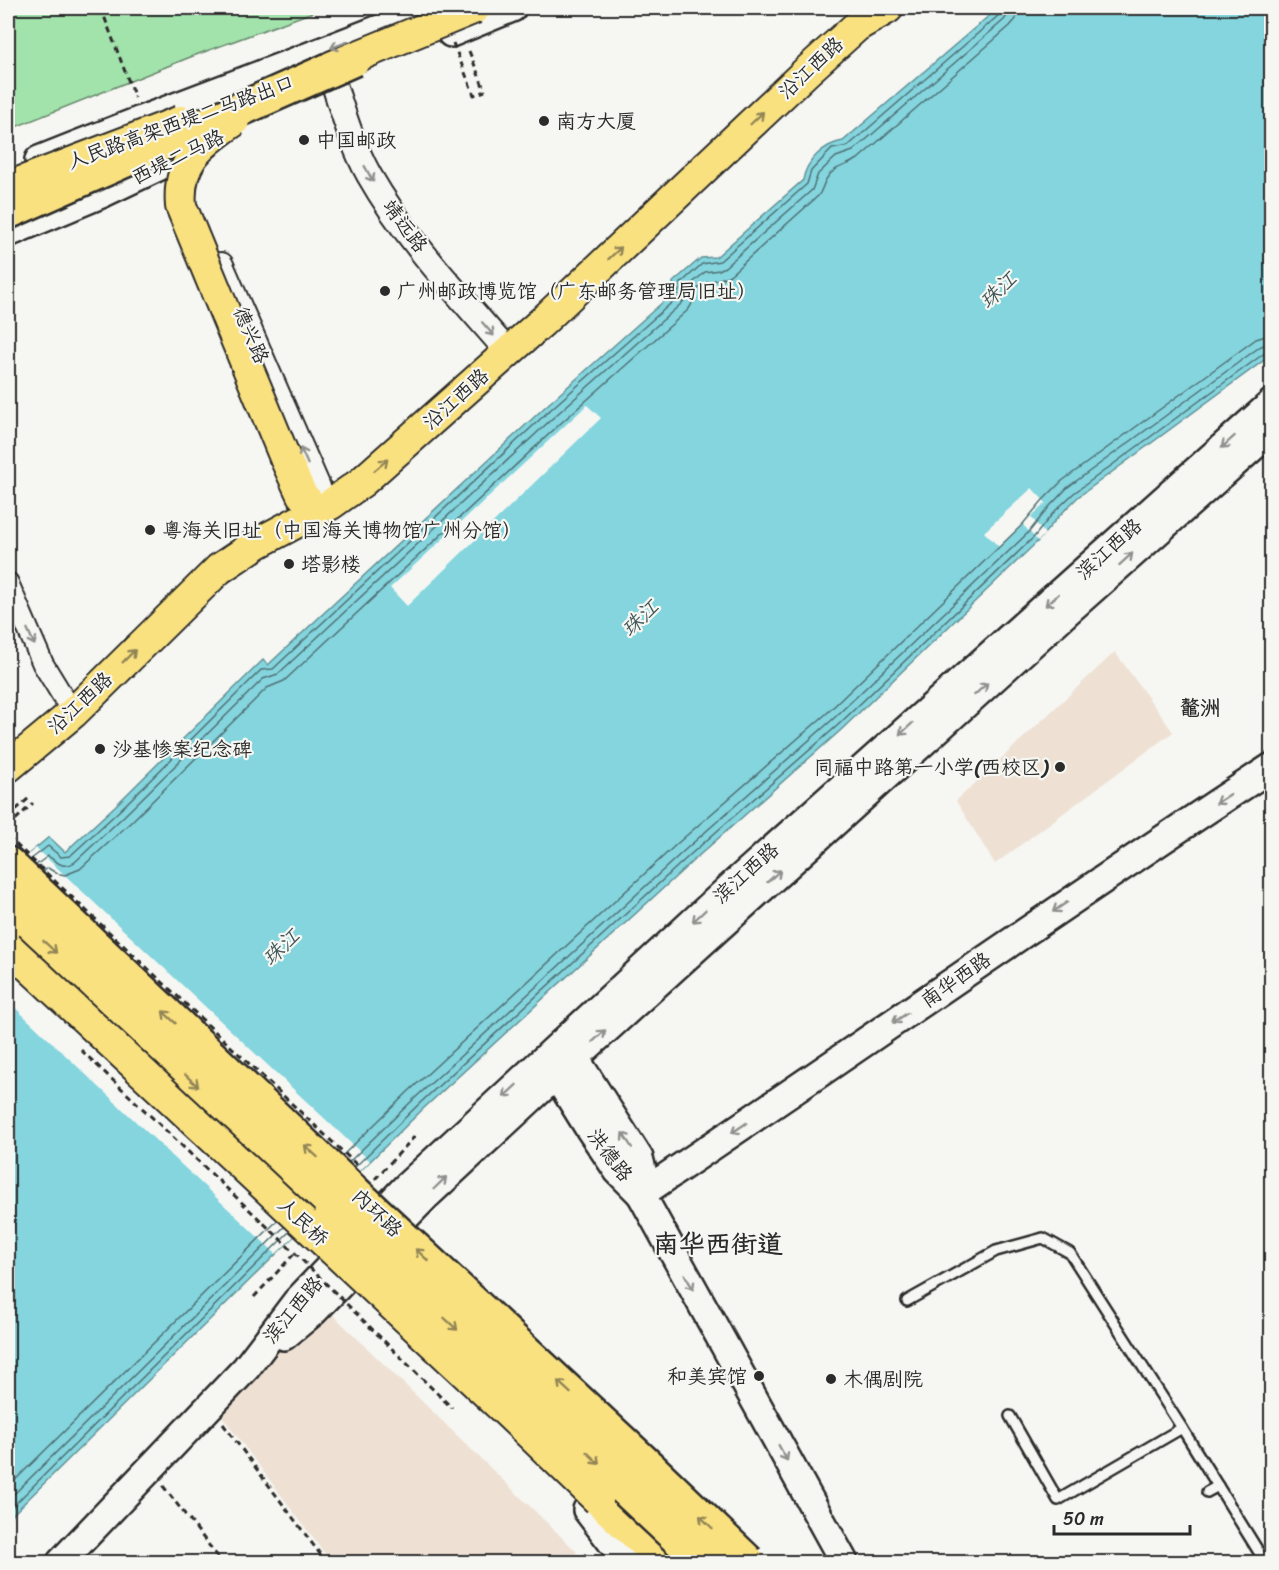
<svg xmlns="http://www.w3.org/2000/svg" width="1279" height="1570" viewBox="0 0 1279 1570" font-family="Sriracha,'LXGW WenKai TC',sans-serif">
<rect width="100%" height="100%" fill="#f6f6f2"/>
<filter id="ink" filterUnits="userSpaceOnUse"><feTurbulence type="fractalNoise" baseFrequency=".0167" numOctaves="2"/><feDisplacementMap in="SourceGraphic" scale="12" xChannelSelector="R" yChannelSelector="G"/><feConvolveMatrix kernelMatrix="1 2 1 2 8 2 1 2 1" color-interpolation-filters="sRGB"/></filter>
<g filter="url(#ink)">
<g fill="#eee1d4">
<path d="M 1115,652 L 1173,732 L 995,864 L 956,801 Z"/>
<path d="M 328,1310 L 577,1552 L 566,1562 L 331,1562 L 215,1407 L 249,1372 Z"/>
</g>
<path fill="#a2e2ab" stroke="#66866b" stroke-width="1.5" d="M 8,8 L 324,8 L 193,56 L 8,130 Z"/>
<path fill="#84d5de" stroke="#609196" stroke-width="1.5" d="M 998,8 L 1271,8 L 1271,355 L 1078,497 L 1059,516 L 1038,541 L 841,730 L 695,859 L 424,1108 L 8,1519 L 8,871 L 49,837 L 65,852 L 115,806 L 263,660 L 268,665 L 546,406 L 673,293 L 673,282 L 701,258 L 716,257 L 803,180 C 806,161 824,144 843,141 Z"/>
<g fill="#f6f6f2">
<path d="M 587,405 L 601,418 L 407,606 L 390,588 Z"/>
<path d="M 1032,488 L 1046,503 L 1031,517 L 1045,534 L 1038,541 L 1023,525 L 999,547 L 984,532 Z"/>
<path d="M 36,848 L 370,1161 L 276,1254 L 8,1001 L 8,871 Z"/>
</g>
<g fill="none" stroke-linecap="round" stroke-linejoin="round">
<g stroke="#4f6f73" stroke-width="1.5">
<path d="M 30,860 L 48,846 L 61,857 L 70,856 L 119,811 L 261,670 L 273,669 L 550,410 L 677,298 L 680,284 L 702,264 L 720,261 L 807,184 L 811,171 L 832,149 L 848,146 L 999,15 L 1001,8"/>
<path d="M 36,865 L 48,856 C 57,862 63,870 75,862 L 124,816 L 263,679 L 278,674 L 555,416 L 682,303 L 686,297 L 687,288 L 705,272 L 719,270 L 725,267 L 812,190 L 818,174 L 836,157 L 853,151 L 1004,20 L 1008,14 L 1009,8"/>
<path d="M 42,872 L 48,868 L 56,873 L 65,875 L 80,869 L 130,823 L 267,688 L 284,681 L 561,423 L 688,310 C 693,304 693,299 696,292 C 703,279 719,282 730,275 L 818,196 C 823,190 823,183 827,178 C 835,166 847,166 858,159 L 1010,26 L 1016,19 L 1018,8"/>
<path d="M 342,1156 L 409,1091 L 679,842 L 826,714 L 1022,525 L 1042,501 L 1062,481 L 1256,339 L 1272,334"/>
<path d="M 349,1162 L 415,1098 L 686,849 L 832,720 L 1029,532 L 1049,507 L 1068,487 L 1261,346 L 1272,343"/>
<path d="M 354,1168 L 420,1103 L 691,854 L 837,726 L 1034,537 L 1054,512 L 1074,493 L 1266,352 L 1272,351"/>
<path d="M 8,1487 L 277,1221"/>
<path d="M 8,1500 L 284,1227"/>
<path d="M 8,1511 L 289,1232"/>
</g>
<defs>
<g id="service">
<path d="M 907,1301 L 996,1251 L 1043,1238 L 1070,1253 L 1182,1428"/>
<path d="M 1010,1416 L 1058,1500 L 1182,1428 L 1265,1562"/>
<path d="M 1207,1492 L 1218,1486"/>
</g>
<path id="minor" d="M 8,583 L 43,664 L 73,713"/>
<g id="tertiary">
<path d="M 333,81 C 343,113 353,146 369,175 C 406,240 460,296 508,352"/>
<path d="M 221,265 L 318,487 L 318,512"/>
</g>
<g id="secondary">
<path d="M 451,33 L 512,8"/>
<path d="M 39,160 C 170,107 302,61 432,8"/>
<path d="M 8,233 L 101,194 L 206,144"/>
<path d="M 560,1053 L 575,1058 L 639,1158 L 643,1174 L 641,1194"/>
<path d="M 554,1058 L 556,1075 L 587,1125 L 618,1171 L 641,1194 L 844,1562"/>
<path d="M 641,1194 C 852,1053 1059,906 1272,767"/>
<path d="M 284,1336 L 313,1312 L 426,1196 L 556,1075 L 1068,611 L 1272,430"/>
<path d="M 587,1510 L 627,1562"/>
<path d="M 61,1562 L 246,1368 L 297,1301 L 405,1188 L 736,882 L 1272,403"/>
</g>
<g id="primary">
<path d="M 285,458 L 302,495 L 318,512"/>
<path d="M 8,767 L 73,713 L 219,569 L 258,543 L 331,504 L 362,482 L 542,322 L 806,72 L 857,26 L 888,8"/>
<path d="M 598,1500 L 664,1562"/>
</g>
<g id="trunk">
<path d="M 8,864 L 353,1191"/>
<path d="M 8,907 L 331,1213"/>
</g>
</defs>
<use href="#service" stroke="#2b2b2b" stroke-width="14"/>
<use href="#minor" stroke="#2b2b2b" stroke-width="24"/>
<use href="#tertiary" stroke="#2b2b2b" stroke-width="28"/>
<use href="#secondary" stroke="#2b2b2b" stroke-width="32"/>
<use href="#primary" stroke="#2b2b2b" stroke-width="34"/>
<use href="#trunk" stroke="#2b2b2b" stroke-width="38"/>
<g stroke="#2b2b2b" stroke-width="3" stroke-dasharray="6 4.5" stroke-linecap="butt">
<path d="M 101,8 L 135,98"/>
<path d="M 469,51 L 485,91"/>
<path d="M 8,817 L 29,798"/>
<path d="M 8,827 L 33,803"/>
<path d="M 375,1179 L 416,1135"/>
<path d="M 254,1297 L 295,1253"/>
<path d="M 223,1424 L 326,1562"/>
<path d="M 163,1486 L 222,1562"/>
<path d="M 577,1562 L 586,1554"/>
</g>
<use href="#service" stroke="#f6f6f2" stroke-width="9"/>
<use href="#minor" stroke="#f6f6f2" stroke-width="20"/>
<use href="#tertiary" stroke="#f6f6f2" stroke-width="24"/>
<use href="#secondary" stroke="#f6f6f2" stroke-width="27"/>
<use href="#primary" stroke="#fae180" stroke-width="30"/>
<use href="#trunk" stroke="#fae180" stroke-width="33"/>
<defs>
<g id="primary-bridge">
<path d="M 331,67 L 475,8"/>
<path d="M 234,121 C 201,145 177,160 181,206 L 285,458"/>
<path d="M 8,187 L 181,121"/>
<path d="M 8,947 L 511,1416 L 598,1500"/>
</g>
<g id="trunk-bridge">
<path d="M 8,212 L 354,59"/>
<path d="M 353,1191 L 649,1467 L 748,1562"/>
<path d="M 331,1213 L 703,1562"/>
</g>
</defs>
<use href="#primary-bridge" stroke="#2b2b2b" stroke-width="34" stroke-linecap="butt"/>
<use href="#trunk-bridge" stroke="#2b2b2b" stroke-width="38" stroke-linecap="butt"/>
<g stroke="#2b2b2b" stroke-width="3" stroke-dasharray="6 4.5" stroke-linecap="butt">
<path d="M 453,43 L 474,95 L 485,91"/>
<path d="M 8,837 L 358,1166"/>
<path d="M 81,1050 L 295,1253 L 452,1408"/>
</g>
<use href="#primary-bridge" stroke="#fae180" stroke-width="30"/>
<use href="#trunk-bridge" stroke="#fae180" stroke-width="33"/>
</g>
<defs><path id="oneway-shaft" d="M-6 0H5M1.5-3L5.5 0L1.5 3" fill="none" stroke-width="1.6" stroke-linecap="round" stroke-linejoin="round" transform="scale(1.5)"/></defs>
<g stroke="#90908e">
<use href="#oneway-shaft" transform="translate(339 45) rotate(159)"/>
<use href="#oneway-shaft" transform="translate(369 174) rotate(61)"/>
<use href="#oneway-shaft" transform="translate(488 329) rotate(49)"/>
<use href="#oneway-shaft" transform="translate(1228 442) rotate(138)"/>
<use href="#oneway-shaft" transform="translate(304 456) rotate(-114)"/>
<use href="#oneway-shaft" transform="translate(1126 559) rotate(-42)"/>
<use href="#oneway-shaft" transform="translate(1052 600) rotate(138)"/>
<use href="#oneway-shaft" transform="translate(31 637) rotate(66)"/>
<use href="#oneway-shaft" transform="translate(981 689) rotate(-42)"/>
<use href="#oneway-shaft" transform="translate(906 729) rotate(138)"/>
<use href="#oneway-shaft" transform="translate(1223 799) rotate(147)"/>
<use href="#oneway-shaft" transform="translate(774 876) rotate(-42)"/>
<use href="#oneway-shaft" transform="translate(1060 907) rotate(146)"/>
<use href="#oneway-shaft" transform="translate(699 916) rotate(137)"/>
<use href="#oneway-shaft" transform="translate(900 1018) rotate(146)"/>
<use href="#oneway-shaft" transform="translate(599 1036) rotate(-42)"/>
<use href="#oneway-shaft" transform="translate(510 1091) rotate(137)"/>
<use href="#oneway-shaft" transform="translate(739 1128) rotate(146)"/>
<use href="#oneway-shaft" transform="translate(627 1140) rotate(-123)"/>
<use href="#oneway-shaft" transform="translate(440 1183) rotate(-44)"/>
<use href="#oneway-shaft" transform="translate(689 1282) rotate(61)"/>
<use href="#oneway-shaft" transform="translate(783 1453) rotate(61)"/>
</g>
<g stroke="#928656">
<use href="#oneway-shaft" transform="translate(757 118) rotate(-44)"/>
<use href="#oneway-shaft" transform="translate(615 253) rotate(-43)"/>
<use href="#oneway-shaft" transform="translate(381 465) rotate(-41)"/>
<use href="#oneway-shaft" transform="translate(129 656) rotate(-45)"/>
<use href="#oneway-shaft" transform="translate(50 947) rotate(43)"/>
<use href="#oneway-shaft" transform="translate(169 1017) rotate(-137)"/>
<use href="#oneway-shaft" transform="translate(192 1081) rotate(43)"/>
<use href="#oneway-shaft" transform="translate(311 1151) rotate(-137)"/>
<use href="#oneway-shaft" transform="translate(422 1255) rotate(-137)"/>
<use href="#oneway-shaft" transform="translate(451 1324) rotate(43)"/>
<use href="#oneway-shaft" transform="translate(564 1387) rotate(-137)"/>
<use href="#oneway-shaft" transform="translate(593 1458) rotate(44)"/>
<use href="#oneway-shaft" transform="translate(706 1522) rotate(-136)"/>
</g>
</g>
<g fill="#2b2b2b" stroke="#f6f6f2" stroke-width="2">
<circle cx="544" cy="121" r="6"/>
<circle cx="304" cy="140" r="6"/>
<circle cx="385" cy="291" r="6"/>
<circle cx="150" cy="530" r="6"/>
<circle cx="289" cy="564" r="6"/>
<circle cx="100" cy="749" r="6"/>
<circle cx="1060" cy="767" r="6"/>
<circle cx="759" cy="1376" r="6"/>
<circle cx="831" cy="1379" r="6"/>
</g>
<g text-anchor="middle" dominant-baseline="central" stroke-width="4.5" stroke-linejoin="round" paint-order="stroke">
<g font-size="20" fill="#2b2b2b" stroke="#f6f6f2">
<text transform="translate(811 68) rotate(-43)">沿江西路</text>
<text transform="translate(181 122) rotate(-20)">人民路高架西堤二马路出口</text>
<text transform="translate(178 157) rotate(-26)">西堤二马路</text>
<text transform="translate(405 226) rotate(53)">靖远路</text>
<text transform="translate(251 335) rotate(67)">德兴路</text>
<text transform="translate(456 399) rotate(-42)">沿江西路</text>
<text transform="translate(1109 549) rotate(-42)">滨江西路</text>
<text transform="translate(80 703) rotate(-43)">沿江西路</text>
<text transform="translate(746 873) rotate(-42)">滨江西路</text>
<text transform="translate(956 980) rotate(-35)">南华西路</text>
<text transform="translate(610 1155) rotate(53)">洪德路</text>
<text transform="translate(377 1213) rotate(43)">内环路</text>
<text transform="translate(303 1222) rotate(43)">人民桥</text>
<text transform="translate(293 1310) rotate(-50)">滨江西路</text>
</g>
<g font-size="20" fill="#2b2b2b" stroke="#f6f6f2" text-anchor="start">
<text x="556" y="121">南方大厦</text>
<text x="316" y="140">中国邮政</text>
<text x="397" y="291">广州邮政博览馆（广东邮务管理局旧址）</text>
<text x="162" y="530">粤海关旧址（中国海关博物馆广州分馆）</text>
<text x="301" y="564">塔影楼</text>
<text x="112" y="749">沙基惨案纪念碑</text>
<text x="1048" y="767" text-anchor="end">同福中路第一小学(西校区)</text>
<text x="747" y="1376" text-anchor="end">和美宾馆</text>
<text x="843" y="1379">木偶剧院</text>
</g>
<g font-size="21" font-style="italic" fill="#415658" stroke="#f6f6f2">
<text transform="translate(998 290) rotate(-43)">珠江</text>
<text transform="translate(640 618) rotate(-43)">珠江</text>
<text transform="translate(281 947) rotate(-43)">珠江</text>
</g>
<g font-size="21" font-weight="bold" fill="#2b2b2b" stroke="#f6f6f2">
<text x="1200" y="708">鼇洲</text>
</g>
<g font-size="26" font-weight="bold" fill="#2b2b2b" stroke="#f6f6f2">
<text x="718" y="1244">南华西街道</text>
</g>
</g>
<rect width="1279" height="1570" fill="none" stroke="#f6f6f2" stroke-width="30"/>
<rect x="15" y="15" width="1249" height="1540" fill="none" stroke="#2b2b2b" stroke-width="2" filter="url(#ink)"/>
<path d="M1054 1525v9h136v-9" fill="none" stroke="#2b2b2b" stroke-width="3"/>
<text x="1063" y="1525" font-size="18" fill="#2b2b2b" stroke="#f6f6f2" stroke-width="4.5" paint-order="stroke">50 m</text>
</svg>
